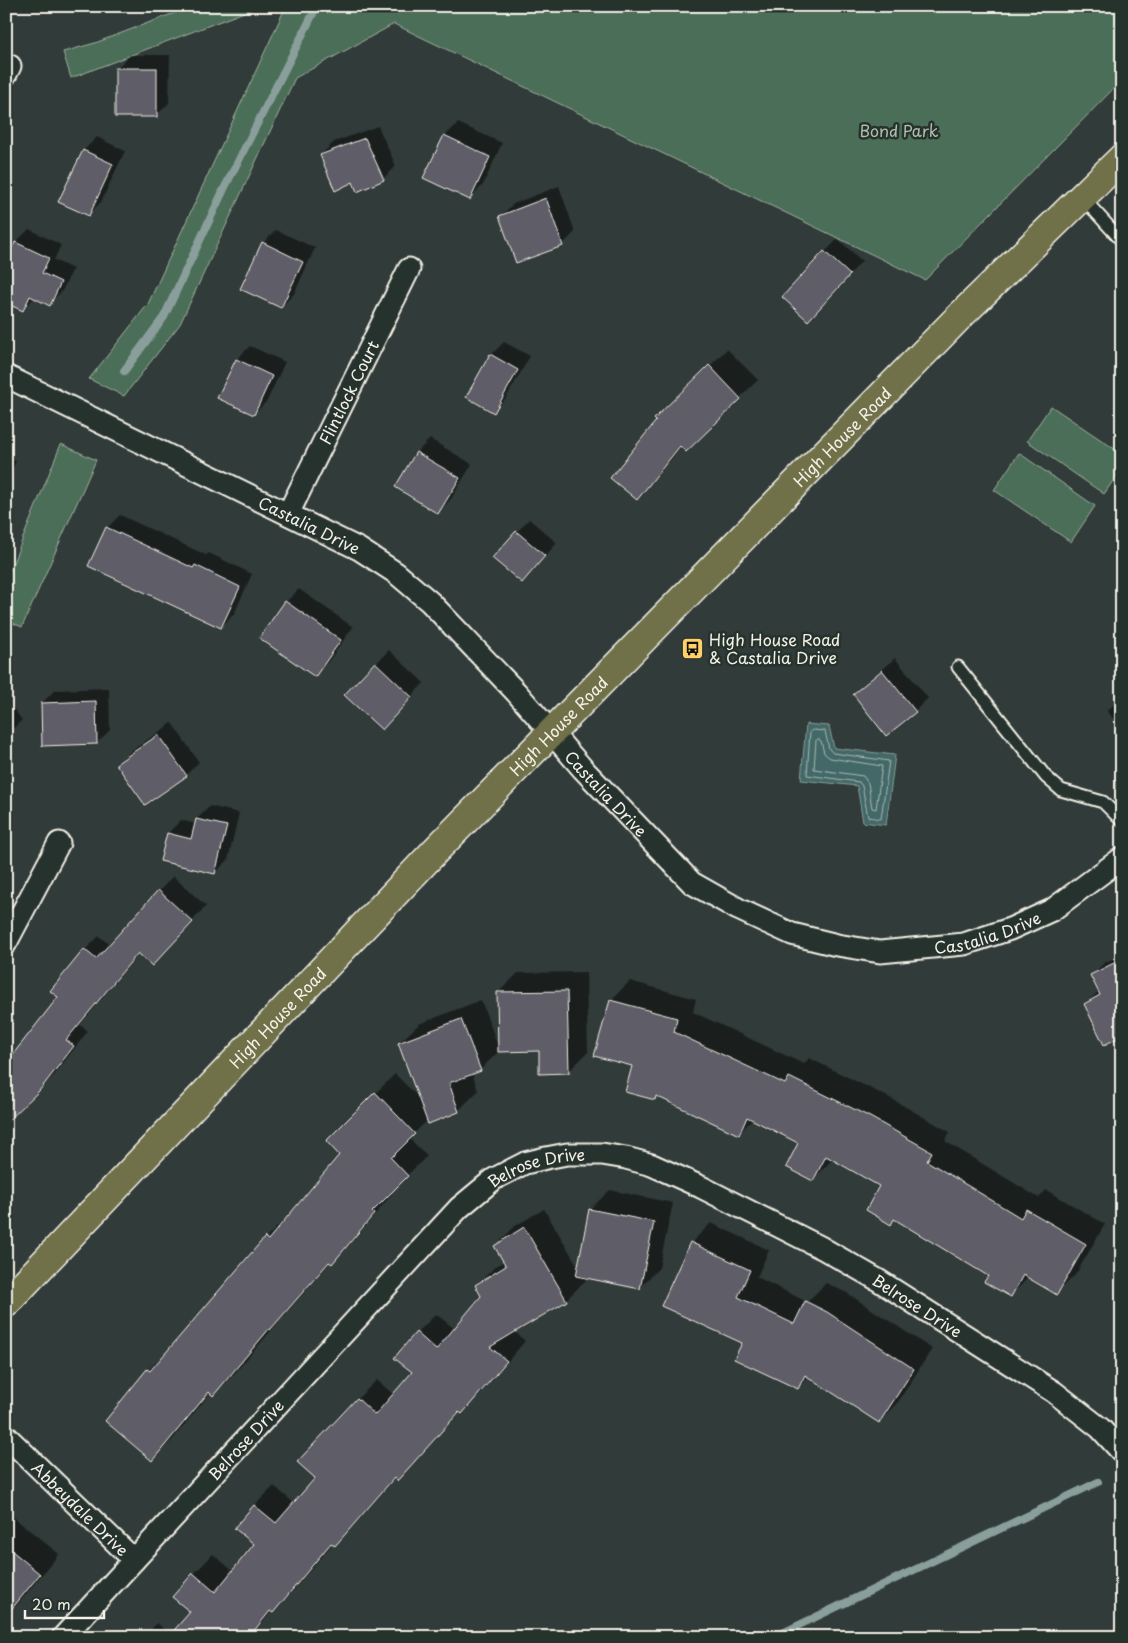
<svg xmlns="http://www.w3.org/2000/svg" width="1128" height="1643" viewBox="0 0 1128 1643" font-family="'Playpen Sans',sans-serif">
<rect width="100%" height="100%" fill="#313b39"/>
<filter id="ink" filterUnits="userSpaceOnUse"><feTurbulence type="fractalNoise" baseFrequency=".02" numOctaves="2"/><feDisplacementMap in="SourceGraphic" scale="10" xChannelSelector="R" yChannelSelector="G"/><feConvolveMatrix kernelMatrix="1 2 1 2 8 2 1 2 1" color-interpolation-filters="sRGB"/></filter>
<g filter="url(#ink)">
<g fill="#4c6e58" stroke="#a0b0a0">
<path d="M 193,6 L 260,6 L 71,78 L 63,52 L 95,43 Z"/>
<path d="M 286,6 L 1122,6 L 1122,80 L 925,280 L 394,24 L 295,78 L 180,324 L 124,396 L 89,379 L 148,304 Z"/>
<path d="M 1051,406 L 1122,454 L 1122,468 L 1104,494 L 1027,441 Z"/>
<path d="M 61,444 L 96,460 L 22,627 L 6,620 L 6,580 Z"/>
<path d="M 1019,453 L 1095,506 L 1071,542 L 994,490 Z"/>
</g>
<path fill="#436867" stroke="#8a9f9b" d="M 806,724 L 829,726 L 834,748 L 895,755 L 886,825 L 863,822 L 857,786 L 801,780 Z"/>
<g fill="#0007">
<path d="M 130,55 L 170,55 L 169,103 L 156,116 L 117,68 Z"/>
<path d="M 458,123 L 502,143 L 483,185 L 470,198 L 445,136 Z"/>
<path d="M 378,126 L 396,166 L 383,179 L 353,180 L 321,155 L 334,142 Z"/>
<path d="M 97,137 L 125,151 L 101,202 L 88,215 L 60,202 L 84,150 Z"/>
<path d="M 559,186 L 575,232 L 562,245 L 500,217 L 513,204 Z"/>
<path d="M 29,229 L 61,245 L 54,260 L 73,269 L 62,291 L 49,304 L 35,297 L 23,309 L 16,242 Z"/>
<path d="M 276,230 L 315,248 L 294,294 L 281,307 L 263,243 Z"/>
<path d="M 838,239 L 862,261 L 821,306 L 825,252 Z"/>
<path d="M 504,342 L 530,356 L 506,398 L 493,411 L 491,355 Z"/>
<path d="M 250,346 L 285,362 L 267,401 L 254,414 L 219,398 L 237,359 Z"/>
<path d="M 727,349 L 758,380 L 686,450 L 682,446 L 654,480 L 636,498 L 658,421 L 656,419 Z"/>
<path d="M 430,439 L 472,464 L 451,499 L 438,512 L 396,487 L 417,452 Z"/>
<path d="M 6,457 L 16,461 L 6,482 Z"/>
<path d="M 120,515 L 206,555 L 209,553 L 252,574 L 234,614 L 221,627 L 107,528 Z"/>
<path d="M 529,519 L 557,543 L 522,582 L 517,532 Z"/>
<path d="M 299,589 L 353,627 L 328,662 L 315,675 L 261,637 L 286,602 Z"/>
<path d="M 389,650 L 424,683 L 394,715 L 346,695 Z"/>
<path d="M 895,658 L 928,698 L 915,711 L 855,694 Z"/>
<path d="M 109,688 L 110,730 L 97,743 L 42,703 L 55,690 Z"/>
<path d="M 1122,697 L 1122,729 L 1107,711 Z"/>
<path d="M 6,699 L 22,720 L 6,735 Z"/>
<path d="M 172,723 L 199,762 L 186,775 L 145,803 L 118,764 L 131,751 Z"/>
<path d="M 210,806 L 239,813 L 228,860 L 215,873 L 168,833 L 181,820 L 196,824 L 197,819 Z"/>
<path d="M 173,876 L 206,906 L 152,965 L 139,953 L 80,1025 L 88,1031 L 54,1075 L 38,1091 L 60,997 L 85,950 L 99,936 L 110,945 Z"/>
<path d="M 1122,954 L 1122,1035 L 1085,1004 L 1099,991 L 1091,976 L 1104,963 Z"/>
<path d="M 586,972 L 588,1052 L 568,1072 L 540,1050 L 499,1051 L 480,1070 L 472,1073 L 478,1091 L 459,1110 L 429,1122 L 428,1120 L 409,1138 L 427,1156 L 390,1192 L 392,1194 L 351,1243 L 332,1262 L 331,1261 L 233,1375 L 213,1394 L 211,1392 L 172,1440 L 152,1459 L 148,1370 L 168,1351 L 266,1238 L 285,1219 L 286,1220 L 341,1155 L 327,1141 L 395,1074 L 420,1099 L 399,1043 L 419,1024 L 481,1000 L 499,1049 L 498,993 L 518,973 Z"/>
<path d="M 630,981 L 696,999 L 693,1012 L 804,1064 L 809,1058 L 890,1098 L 950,1132 L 945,1141 L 1039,1198 L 1046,1190 L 1105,1224 L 1076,1274 L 1057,1293 L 1029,1277 L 1010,1296 L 990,1275 L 896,1218 L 891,1223 L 881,1186 L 833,1159 L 813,1179 L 800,1142 L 753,1119 L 739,1133 L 658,1095 L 655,1099 L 634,1066 L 611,1000 Z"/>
<path d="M 610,1190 L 673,1203 L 659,1268 L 639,1288 L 584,1276 L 586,1280 L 566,1300 L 514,1331 L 525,1341 L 481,1393 L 462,1413 L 460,1411 L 397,1479 L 395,1478 L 354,1525 L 335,1545 L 333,1543 L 292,1592 L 273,1612 L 272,1611 L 250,1637 L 144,1637 L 157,1623 L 171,1636 L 191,1612 L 194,1574 L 213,1554 L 233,1571 L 256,1544 L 254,1506 L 274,1486 L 294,1503 L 316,1477 L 357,1399 L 377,1380 L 394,1395 L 414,1372 L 417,1333 L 436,1314 L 455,1329 L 483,1296 L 476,1285 L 496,1266 L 504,1261 L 495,1246 L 515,1226 L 544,1209 L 579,1268 L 590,1209 Z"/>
<path d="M 711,1223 L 769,1250 L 757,1277 L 807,1302 L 826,1283 L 847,1293 L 932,1349 L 898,1402 L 879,1422 L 809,1376 L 798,1388 L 744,1342 L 691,1243 Z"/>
<path d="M 12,1516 L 59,1554 L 17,1605 L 6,1616 L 6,1521 Z"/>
<path d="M 1085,1630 L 1122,1635 L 1122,1637 L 1077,1637 Z"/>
</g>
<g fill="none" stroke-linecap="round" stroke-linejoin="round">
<g stroke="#adbab4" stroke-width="1">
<path d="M 813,730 L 825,731 L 829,749 L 833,753 L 889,761 L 881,819 L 868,817 L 862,786 L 859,782 L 807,775 L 810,732 Z"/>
<path d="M 818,739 L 821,741 L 824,753 L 830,758 L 882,766 L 876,809 L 872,808 L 868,783 L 863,776 L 814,769 L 816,741 Z"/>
</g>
<g stroke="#8a9f9b" stroke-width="8">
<path d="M 124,371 L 164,317 L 224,189 L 317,6"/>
<path d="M 774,1637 L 1098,1482"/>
</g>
</g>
<g fill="#5f5d68" stroke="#f4f1e8">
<rect x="115" y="68" width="42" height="49"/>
<path d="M 444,135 L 490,157 L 470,200 L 423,178 Z"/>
<path d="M 365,138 L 384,180 L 357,192 L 353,182 L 335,191 L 320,155 Z"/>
<path d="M 83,150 L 113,164 L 89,216 L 58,202 Z"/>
<path d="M 546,198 L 563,246 L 516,263 L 499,216 Z"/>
<path d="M 15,242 L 49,258 L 42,273 L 61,282 L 50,306 L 30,296 L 23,311 L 6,303 L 6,260 Z"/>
<path d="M 262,242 L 303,262 L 281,308 L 240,289 Z"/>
<path d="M 824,251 L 850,275 L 808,321 L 782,297 Z"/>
<path d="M 490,354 L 518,370 L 494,413 L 466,397 Z"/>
<path d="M 236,359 L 272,376 L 254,415 L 217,398 Z"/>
<path d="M 709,365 L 741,399 L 686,452 L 680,446 L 637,500 L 610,478 L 656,421 L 654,419 Z"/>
<path d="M 416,452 L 460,478 L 438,514 L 395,487 Z"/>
<path d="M 106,527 L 193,568 L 195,565 L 240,587 L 221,628 L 88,566 Z"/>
<path d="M 516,531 L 545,556 L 522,583 L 492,558 Z"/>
<path d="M 285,601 L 341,640 L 315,677 L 259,638 Z"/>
<path d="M 375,662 L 412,697 L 382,730 L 344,695 Z"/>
<path d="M 882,670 L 916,712 L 886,736 L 853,694 Z"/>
<path d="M 96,701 L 97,744 L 42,746 L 41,703 Z"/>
<path d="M 158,735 L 187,776 L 145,805 L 116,764 Z"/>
<path d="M 196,819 L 227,826 L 215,874 L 160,861 L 167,833 L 191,839 Z"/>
<path d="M 158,890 L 193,922 L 152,966 L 138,953 L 66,1040 L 74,1046 L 39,1091 L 6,1123 L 6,1063 L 58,997 L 50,991 L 84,949 L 96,959 Z"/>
<path d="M 1122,959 L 1122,1040 L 1120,1037 L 1104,1045 L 1084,1004 L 1100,995 L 1090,975 Z"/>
<path d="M 567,991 L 569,1073 L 539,1074 L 539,1051 L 498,1052 L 497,992 Z"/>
<path d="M 610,1000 L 677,1018 L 674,1032 L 785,1084 L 789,1077 L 870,1117 L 932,1152 L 927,1161 L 1021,1218 L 1026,1209 L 1086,1244 L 1057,1295 L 1023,1275 L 1011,1297 L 984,1282 L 988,1276 L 894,1219 L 891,1225 L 866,1210 L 879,1186 L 826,1156 L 813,1181 L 786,1167 L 798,1143 L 747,1117 L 739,1135 L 656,1096 L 655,1100 L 625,1092 L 632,1066 L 594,1056 Z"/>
<path d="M 461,1019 L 481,1071 L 449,1083 L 459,1112 L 428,1124 L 398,1043 Z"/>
<path d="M 375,1092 L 415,1134 L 391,1158 L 408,1176 L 372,1212 L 374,1214 L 332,1264 L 329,1262 L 270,1330 L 269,1329 L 213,1396 L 209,1392 L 152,1461 L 105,1421 L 147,1369 L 150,1371 L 265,1237 L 268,1240 L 339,1155 L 326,1141 Z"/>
<path d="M 589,1209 L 654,1222 L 640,1289 L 576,1276 Z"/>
<path d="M 524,1227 L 567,1301 L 490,1347 L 507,1361 L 462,1414 L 459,1412 L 397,1481 L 394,1478 L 335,1546 L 331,1543 L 273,1613 L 270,1611 L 249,1637 L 168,1637 L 190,1612 L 172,1597 L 193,1573 L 215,1592 L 254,1544 L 234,1528 L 254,1505 L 276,1523 L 315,1478 L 297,1462 L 357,1398 L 375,1415 L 412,1372 L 394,1358 L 416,1332 L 436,1350 L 481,1296 L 475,1285 L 506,1266 L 494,1246 Z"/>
<path d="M 690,1242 L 750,1270 L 738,1297 L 794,1324 L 805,1301 L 827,1312 L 914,1369 L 879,1423 L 805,1375 L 798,1389 L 734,1359 L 742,1343 L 661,1306 Z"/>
<path d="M 6,1546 L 40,1574 L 6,1616 Z"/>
</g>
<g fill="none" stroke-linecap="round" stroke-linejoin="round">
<defs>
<g id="lane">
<path d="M 1082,197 L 1122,241"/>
<path d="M 958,667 L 1046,777 L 1061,790 L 1103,802 L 1122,821"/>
</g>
<g id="street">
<path d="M 6,74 L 10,66"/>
<path id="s1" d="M 6,376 L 359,549 L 396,573 L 430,602 L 516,692 L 583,769 L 692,883 L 738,909 L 792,934 L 837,945 L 880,952 L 964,944 L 1010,929 L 1052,910 L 1122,858"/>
<path id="s2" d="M 288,514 L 409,269"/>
<path d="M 6,943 L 59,843"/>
<path id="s3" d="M 6,1436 L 134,1560"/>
<path id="s4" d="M 63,1637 L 459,1208 L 494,1179 L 525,1163 L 546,1158 L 567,1154 L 602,1154 L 626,1158 L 652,1165 L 701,1187 L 822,1248 L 878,1280 L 1054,1392 L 1100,1428 L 1122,1452"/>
</g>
<g id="primary">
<path id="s5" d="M 6,1303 L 436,850 L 961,315 L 1122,158"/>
</g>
</defs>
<use href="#lane" stroke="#f4f1e8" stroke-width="15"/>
<use href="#street" stroke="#f4f1e8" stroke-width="25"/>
<use href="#primary" stroke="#f4f1e8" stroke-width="31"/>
<use href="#lane" stroke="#26332d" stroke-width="11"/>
<use href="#street" stroke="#26332d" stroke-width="21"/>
<use href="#primary" stroke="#70704a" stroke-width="28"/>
</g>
</g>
<defs>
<symbol id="bus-square" viewBox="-11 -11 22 22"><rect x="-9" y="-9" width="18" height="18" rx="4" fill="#ffd166" stroke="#26332d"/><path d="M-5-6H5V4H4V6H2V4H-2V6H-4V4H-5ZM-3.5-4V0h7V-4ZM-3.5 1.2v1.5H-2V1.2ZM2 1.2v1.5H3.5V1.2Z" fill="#111"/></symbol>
</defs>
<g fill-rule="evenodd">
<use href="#bus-square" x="680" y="636" width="25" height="25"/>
</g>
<g text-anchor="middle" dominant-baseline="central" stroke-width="5" stroke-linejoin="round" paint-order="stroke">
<g font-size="16" fill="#b1bdae" stroke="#26332d">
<text x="899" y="130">Bond Park</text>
</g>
<g font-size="16" fill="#f4f1e8" stroke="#26332d">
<text stroke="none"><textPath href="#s2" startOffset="136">Flintlock Court</textPath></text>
<text stroke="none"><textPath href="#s5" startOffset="1204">High House Road</textPath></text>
<text stroke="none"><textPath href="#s1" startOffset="338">Castalia Drive</textPath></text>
<text stroke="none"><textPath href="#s5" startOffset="799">High House Road</textPath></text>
<text stroke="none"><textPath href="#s1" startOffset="742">Castalia Drive</textPath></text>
<text stroke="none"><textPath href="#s1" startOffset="1178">Castalia Drive</textPath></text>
<text stroke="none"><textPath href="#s5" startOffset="394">High House Road</textPath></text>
<text stroke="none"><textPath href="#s4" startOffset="674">Belrose Drive</textPath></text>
<text stroke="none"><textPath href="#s4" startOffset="1094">Belrose Drive</textPath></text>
<text stroke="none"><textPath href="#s4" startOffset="269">Belrose Drive</textPath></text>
<text stroke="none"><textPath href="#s3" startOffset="104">Abbeydale Drive</textPath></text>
</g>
<g font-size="16" fill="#f4f1e8" stroke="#26332d" text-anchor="start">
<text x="709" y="639">High House Road<tspan x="709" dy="18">&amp; Castalia Drive</tspan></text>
</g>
</g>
<rect width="1128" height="1643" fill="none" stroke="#26332d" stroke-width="25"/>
<rect x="12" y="12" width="1103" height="1618" fill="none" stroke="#f4f1e8" stroke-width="2" filter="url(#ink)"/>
<path d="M25 1610v8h79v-8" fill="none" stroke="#f4f1e8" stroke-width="2.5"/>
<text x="32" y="1610" font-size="15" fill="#f4f1e8" stroke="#26332d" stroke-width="4" paint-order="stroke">20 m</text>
</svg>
